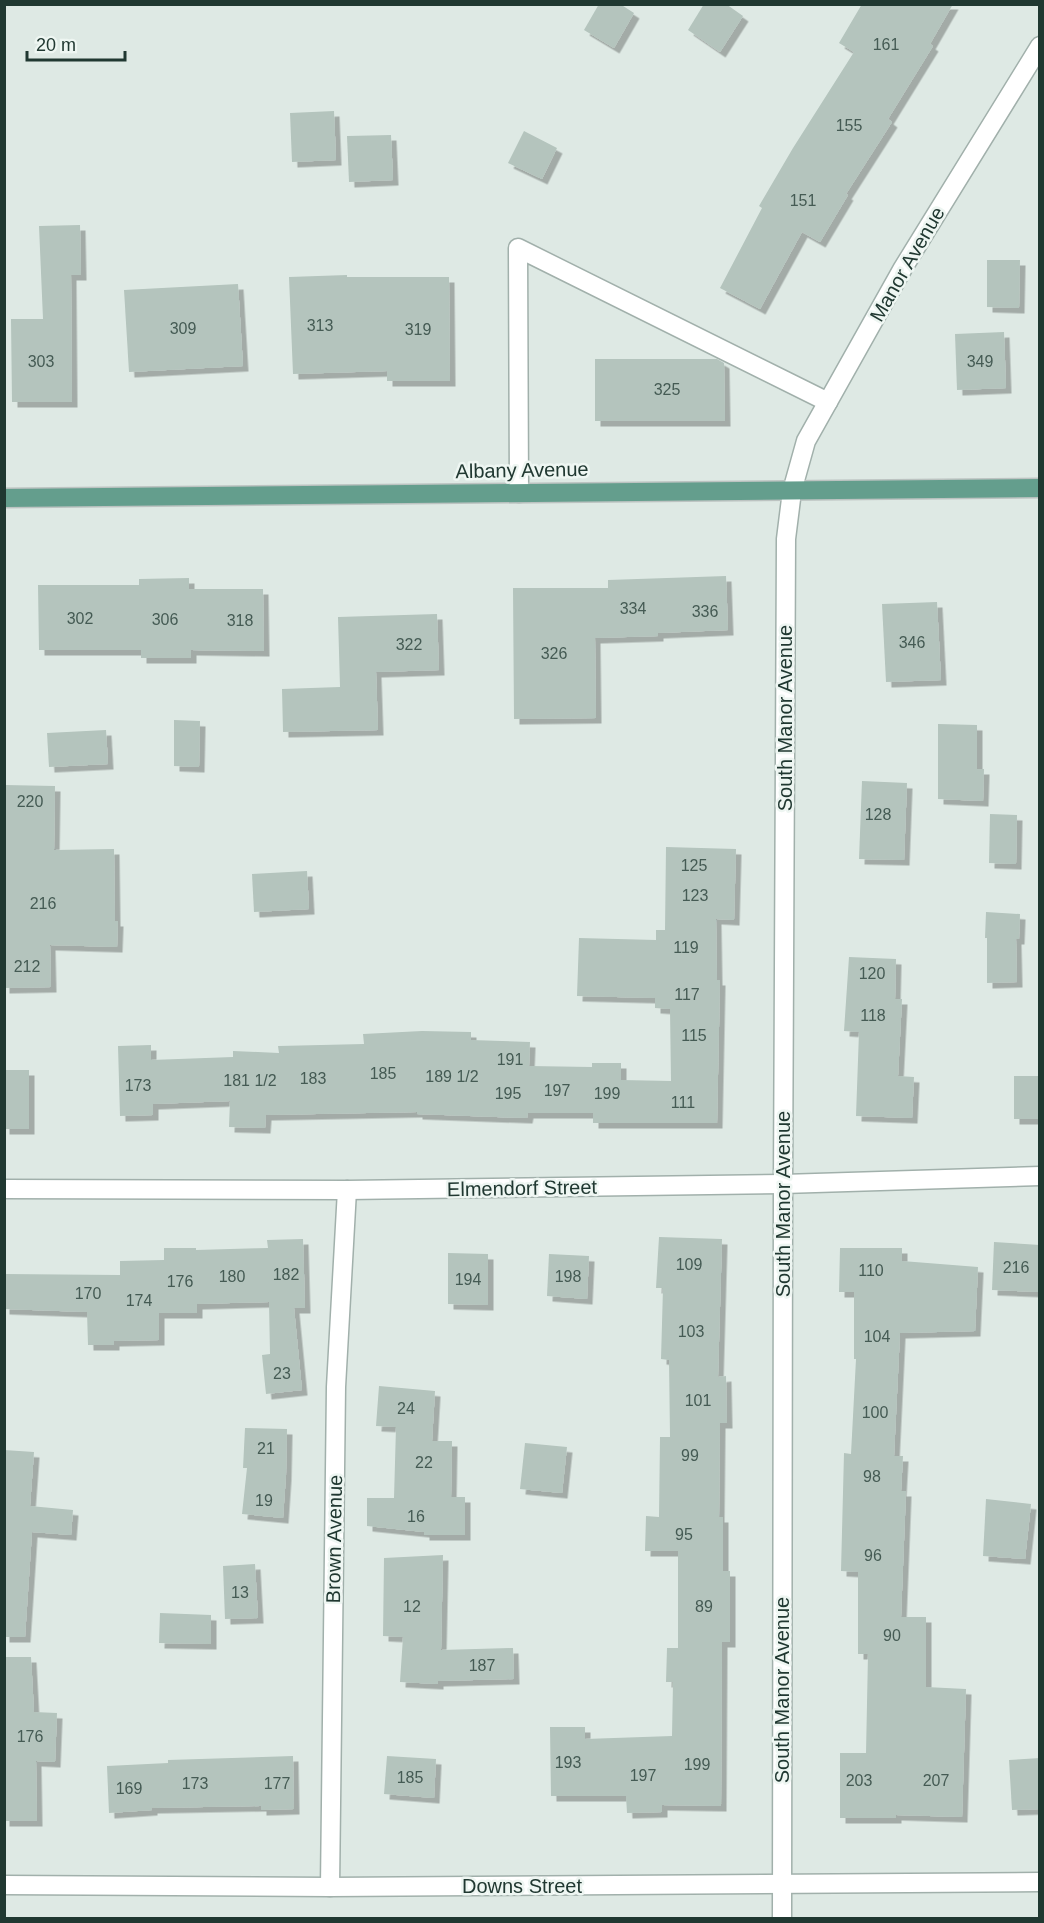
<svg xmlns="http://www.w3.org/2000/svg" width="1044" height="1923" viewBox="0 0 1044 1923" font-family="Helvetica,sans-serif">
<defs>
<filter id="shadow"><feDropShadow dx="5.5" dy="5.5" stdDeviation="0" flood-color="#0004"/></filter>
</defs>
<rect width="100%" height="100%" fill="#dee9e4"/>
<g fill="#b4c4bd" filter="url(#shadow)">
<path d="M 599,4 L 620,4 L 634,13 L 614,48 L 584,30 Z"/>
<path d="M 704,4 L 726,4 L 743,16 L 720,52 L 688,30 Z"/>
<path d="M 862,4 L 953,4 L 930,44 L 933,46 L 888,119 L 892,122 L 846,194 L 848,195 L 820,242 L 802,232 L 760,309 L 720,288 L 762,208 L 759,206 L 793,148 L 854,52 L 839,43 Z"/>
<path d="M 334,111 L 336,160 L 292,162 L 290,113 Z"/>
<path d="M 524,131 L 557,148 L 542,179 L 508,163 Z"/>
<path d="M 391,135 L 393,180 L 349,182 L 347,136 Z"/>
<path d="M 80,225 L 81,275 L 71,275 L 72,402 L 12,402 L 11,319 L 43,319 L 39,226 Z"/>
<path d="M 987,260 L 1020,260 L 1019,308 L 987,307 Z"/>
<path d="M 347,275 L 347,277 L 449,277 L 450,381 L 387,381 L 387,371 L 293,374 L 289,277 Z"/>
<path d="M 238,284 L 243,366 L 129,372 L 124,290 Z"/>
<path d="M 1004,332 L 1006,388 L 957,390 L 955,334 Z"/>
<path d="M 595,359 L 717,359 L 724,363 L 725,421 L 595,421 Z"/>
<path d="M 726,576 L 728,630 L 658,633 L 658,636 L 595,638 L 596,718 L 514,719 L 513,588 L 608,588 L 608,580 Z"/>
<path d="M 189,578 L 189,589 L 263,589 L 264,651 L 191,650 L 191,658 L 141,658 L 141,650 L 39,650 L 38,585 L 139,585 L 139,579 Z"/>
<path d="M 937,602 L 941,680 L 886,682 L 882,604 Z"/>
<path d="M 437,614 L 439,670 L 376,672 L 378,730 L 283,732 L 282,689 L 340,687 L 338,617 Z"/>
<path d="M 174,720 L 200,721 L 199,767 L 174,766 Z"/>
<path d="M 938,724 L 977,725 L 977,769 L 984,769 L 983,801 L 938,799 Z"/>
<path d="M 106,730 L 108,764 L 49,767 L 47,733 Z"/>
<path d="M 862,781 L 907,783 L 904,860 L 859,859 Z"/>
<path d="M 5,785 L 55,786 L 54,850 L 114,849 L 115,921 L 118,921 L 117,947 L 50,945 L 51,987 L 4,988 Z"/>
<path d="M 990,814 L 1017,815 L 1016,864 L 989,863 Z"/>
<path d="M 666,847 L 736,849 L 734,920 L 716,919 L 717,980 L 720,980 L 717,1123 L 593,1123 L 593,1113 L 528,1113 L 527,1118 L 417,1114 L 417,1112 L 266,1115 L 265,1128 L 229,1127 L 230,1101 L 153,1104 L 153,1115 L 120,1116 L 118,1046 L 151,1045 L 151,1060 L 233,1057 L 233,1051 L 279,1053 L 278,1046 L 364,1044 L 363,1034 L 422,1031 L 471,1032 L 471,1040 L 530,1042 L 529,1066 L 592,1067 L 592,1063 L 621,1063 L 621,1080 L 671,1081 L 670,1009 L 655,1008 L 655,998 L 577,996 L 579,938 L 656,940 L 656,930 L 665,930 Z"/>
<path d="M 307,871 L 309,909 L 254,912 L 252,874 Z"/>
<path d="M 986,912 L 1020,914 L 1019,939 L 1016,939 L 1017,982 L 987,983 L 987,938 L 985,938 Z"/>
<path d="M 849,957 L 896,959 L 895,999 L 902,999 L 898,1076 L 914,1077 L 912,1118 L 856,1116 L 859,1032 L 844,1031 Z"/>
<rect x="4" y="1070" width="25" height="59"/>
<rect x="1014" y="1076" width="26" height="43"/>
<path d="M 659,1237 L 722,1239 L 718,1377 L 726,1376 L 727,1423 L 720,1423 L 719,1517 L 723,1517 L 723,1571 L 730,1571 L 730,1642 L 722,1642 L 721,1806 L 662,1805 L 662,1812 L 627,1813 L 626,1796 L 551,1796 L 550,1727 L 585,1727 L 585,1739 L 672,1736 L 673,1682 L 666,1682 L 667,1648 L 678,1648 L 678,1551 L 645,1551 L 646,1516 L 659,1517 L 660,1437 L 670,1437 L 669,1360 L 661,1359 L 663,1288 L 656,1288 Z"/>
<path d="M 303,1239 L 305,1308 L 294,1308 L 302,1390 L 266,1394 L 262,1355 L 270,1354 L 269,1302 L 197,1304 L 197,1313 L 159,1313 L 159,1340 L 114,1341 L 114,1345 L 88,1345 L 87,1312 L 4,1309 L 4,1274 L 120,1275 L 120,1261 L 164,1260 L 164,1248 L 196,1248 L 196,1250 L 268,1248 L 267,1240 Z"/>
<path d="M 994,1242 L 1040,1245 L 1040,1292 L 992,1290 Z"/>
<path d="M 840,1248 L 902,1248 L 902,1261 L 978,1267 L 975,1331 L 900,1333 L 894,1456 L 903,1456 L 901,1491 L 906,1491 L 901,1617 L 926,1617 L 926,1687 L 966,1689 L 962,1817 L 896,1815 L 896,1818 L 840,1818 L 840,1753 L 866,1753 L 868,1654 L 858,1654 L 858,1572 L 841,1571 L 844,1453 L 851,1454 L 856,1359 L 854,1359 L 854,1292 L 839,1292 Z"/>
<path d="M 448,1253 L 488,1254 L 488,1305 L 448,1304 Z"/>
<path d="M 549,1254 L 589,1256 L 587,1299 L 547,1296 Z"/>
<path d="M 379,1386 L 435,1391 L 432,1441 L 452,1441 L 451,1497 L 465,1497 L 465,1535 L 424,1535 L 424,1532 L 367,1526 L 367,1498 L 394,1498 L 396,1427 L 376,1426 Z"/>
<path d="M 245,1428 L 287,1429 L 286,1475 L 283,1518 L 242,1514 L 247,1468 L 243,1468 Z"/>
<path d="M 525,1443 L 567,1447 L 562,1493 L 520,1489 Z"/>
<path d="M 4,1450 L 34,1452 L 30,1506 L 73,1510 L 71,1535 L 32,1532 L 25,1637 L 4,1637 Z"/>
<path d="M 986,1499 L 1031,1504 L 1025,1559 L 983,1556 Z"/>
<path d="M 443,1555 L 441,1650 L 513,1648 L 514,1679 L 438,1681 L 438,1684 L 400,1682 L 403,1637 L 383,1636 L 384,1558 Z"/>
<path d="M 255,1564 L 258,1618 L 225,1619 L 223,1566 Z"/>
<path d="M 160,1613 L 211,1615 L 211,1644 L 159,1643 Z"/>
<path d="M 4,1657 L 31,1657 L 34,1712 L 57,1713 L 55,1762 L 36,1761 L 37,1821 L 4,1821 Z"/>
<path d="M 293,1756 L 294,1809 L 261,1810 L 261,1806 L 152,1808 L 152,1810 L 109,1813 L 107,1766 L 168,1763 L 168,1760 Z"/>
<path d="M 387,1756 L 436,1759 L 434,1798 L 384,1794 Z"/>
<path d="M 1040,1758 L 1040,1809 L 1012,1810 L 1009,1760 Z"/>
</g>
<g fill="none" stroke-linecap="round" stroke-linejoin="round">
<defs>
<path id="lane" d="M 519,493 L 518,248 L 828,402"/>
<g id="street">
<path d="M 4,1189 L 347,1190 L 783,1184 L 1040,1176"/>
<path d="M 4,1885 L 330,1887 L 1040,1882"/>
<path d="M 330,1887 L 336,1387 L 347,1190"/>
<path d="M 782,1918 L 783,1184 L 786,539 L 792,491 L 806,441 L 903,268 L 1040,46"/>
</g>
<path id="primary" d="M 4,498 L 1040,488"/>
</defs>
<use href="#lane" stroke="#a1b0ab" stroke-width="21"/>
<use href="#street" stroke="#a1b0ab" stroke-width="21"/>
<use href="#primary" stroke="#bcc3c1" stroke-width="21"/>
<use href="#lane" stroke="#fff" stroke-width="18"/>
<use href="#street" stroke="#fff" stroke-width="18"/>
<use href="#primary" stroke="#649e8d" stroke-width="18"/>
</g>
<g text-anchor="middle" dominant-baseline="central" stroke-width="5" stroke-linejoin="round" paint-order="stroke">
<g font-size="16" fill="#455b54">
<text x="886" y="44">161</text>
<text x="849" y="125">155</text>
<text x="803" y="200">151</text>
<text x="320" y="325">313</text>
<text x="183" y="328">309</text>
<text x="418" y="329">319</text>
<text x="41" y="361">303</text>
<text x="980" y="361">349</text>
<text x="667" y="389">325</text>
<text x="633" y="608">334</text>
<text x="705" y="611">336</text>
<text x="80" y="618">302</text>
<text x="165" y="619">306</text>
<text x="240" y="620">318</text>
<text x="912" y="642">346</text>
<text x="409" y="644">322</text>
<text x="554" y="653">326</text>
<text x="30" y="801">220</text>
<text x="878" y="814">128</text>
<text x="694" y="865">125</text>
<text x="695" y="895">123</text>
<text x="43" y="903">216</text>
<text x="686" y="947">119</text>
<text x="27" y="966">212</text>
<text x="872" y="973">120</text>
<text x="687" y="994">117</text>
<text x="873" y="1015">118</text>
<text x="694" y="1035">115</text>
<text x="510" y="1059">191</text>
<text x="383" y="1073">185</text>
<text x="452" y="1076">189 1/2</text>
<text x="313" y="1078">183</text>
<text x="250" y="1080">181 1/2</text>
<text x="138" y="1085">173</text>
<text x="557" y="1090">197</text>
<text x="508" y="1093">195</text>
<text x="607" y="1093">199</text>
<text x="683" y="1102">111</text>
<text x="689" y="1264">109</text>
<text x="1016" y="1267">216</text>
<text x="871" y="1270">110</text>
<text x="286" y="1274">182</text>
<text x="232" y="1276">180</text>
<text x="568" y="1276">198</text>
<text x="468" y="1279">194</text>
<text x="180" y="1281">176</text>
<text x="88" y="1293">170</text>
<text x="139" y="1300">174</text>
<text x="691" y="1331">103</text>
<text x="877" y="1336">104</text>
<text x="282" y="1373">23</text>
<text x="698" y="1400">101</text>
<text x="406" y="1408">24</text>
<text x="875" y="1412">100</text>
<text x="266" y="1448">21</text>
<text x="690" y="1455">99</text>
<text x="424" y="1462">22</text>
<text x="872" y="1476">98</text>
<text x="264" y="1500">19</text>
<text x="416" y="1516">16</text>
<text x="684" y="1534">95</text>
<text x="873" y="1555">96</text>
<text x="240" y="1592">13</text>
<text x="412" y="1606">12</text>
<text x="704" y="1606">89</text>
<text x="892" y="1635">90</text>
<text x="482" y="1665">187</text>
<text x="30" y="1736">176</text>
<text x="568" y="1762">193</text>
<text x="697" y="1764">199</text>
<text x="643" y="1775">197</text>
<text x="410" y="1777">185</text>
<text x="859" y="1780">203</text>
<text x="936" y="1780">207</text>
<text x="195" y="1783">173</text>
<text x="277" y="1783">177</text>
<text x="129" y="1788">169</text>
</g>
<g font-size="20" fill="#203831" stroke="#eef6f2">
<text transform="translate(907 264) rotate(-60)">Manor Avenue</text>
<text transform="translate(522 470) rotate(-1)">Albany Avenue</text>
<text transform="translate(785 718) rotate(-90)">South Manor Avenue</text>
<text transform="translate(522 1188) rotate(-1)">Elmendorf Street</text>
<text transform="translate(783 1204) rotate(-90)">South Manor Avenue</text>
<text transform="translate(334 1539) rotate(-89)">Brown Avenue</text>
<text transform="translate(782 1690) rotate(-90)">South Manor Avenue</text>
<text x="522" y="1886">Downs Street</text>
</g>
</g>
<rect width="1044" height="1923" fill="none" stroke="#203831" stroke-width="12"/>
<path d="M27 51v9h98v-9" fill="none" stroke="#203831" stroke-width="3"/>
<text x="36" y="51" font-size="18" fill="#203831" stroke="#eef6f2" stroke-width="4.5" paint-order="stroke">20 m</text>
</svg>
